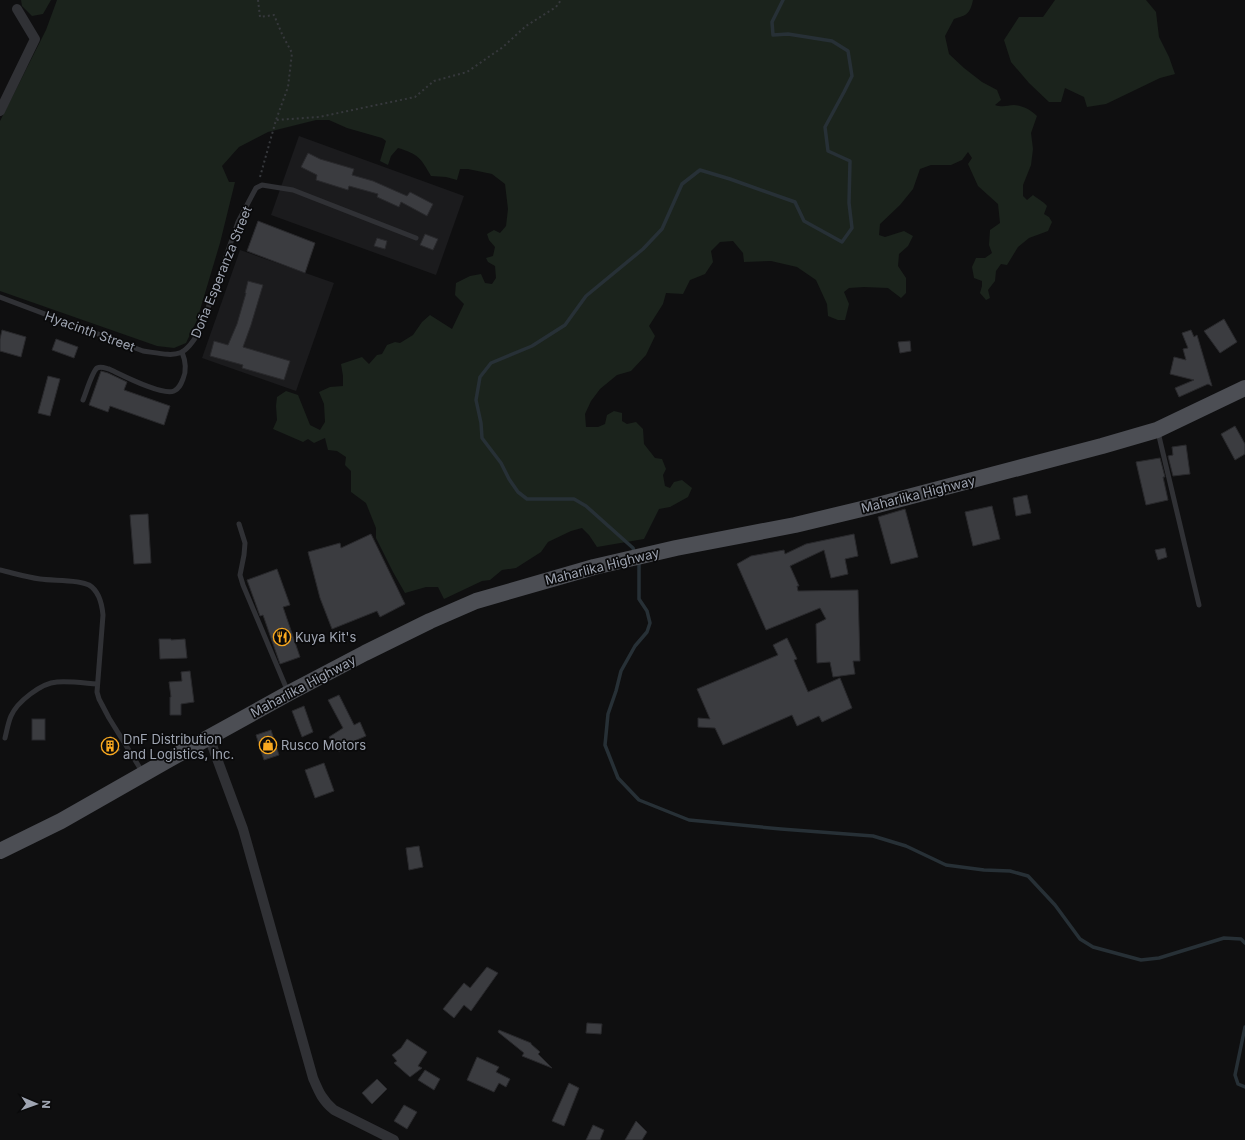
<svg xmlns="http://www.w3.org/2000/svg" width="1245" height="1140" viewBox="0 0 1245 1140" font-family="Inter,sans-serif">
<rect width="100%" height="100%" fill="#0f0f10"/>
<g fill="#1b1b1d">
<path d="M 299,136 L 464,196 L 436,275 L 271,215 Z"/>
<path d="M 240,250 L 334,283 L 296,391 L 202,358 Z"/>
</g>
<g fill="#1b231c">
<path d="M 21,0 L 51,0 L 43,14 L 32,16 L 22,6 Z"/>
<path d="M 57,0 L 973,0 C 970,14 967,15 954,19 L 945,36 L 949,54 L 964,68 L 982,82 L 997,90 L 1001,100 L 995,105 C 1004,108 1007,105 1014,105 C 1024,106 1031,110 1037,116 L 1031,133 L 1033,149 L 1031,165 L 1023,185 L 1023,196 L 1027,200 L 1033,195 C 1038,199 1043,201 1047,206 L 1044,214 L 1049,217 L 1052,222 L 1048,231 L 1029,238 L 1018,247 L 1007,265 L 1001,264 L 996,271 L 995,281 L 988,290 L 990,298 L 986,300 L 980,293 L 982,286 L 982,281 L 974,278 L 972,267 L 976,258 L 985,258 L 992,253 L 989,245 L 990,230 L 1000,223 L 998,204 L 978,186 L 968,164 L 972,158 L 968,152 L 962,160 L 951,165 L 931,165 L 920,169 L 913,189 L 900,205 L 880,224 L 879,235 L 885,237 L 904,231 L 913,236 L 908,246 L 899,254 L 898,266 L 906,278 L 906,293 L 901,298 L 888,288 L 864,287 L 849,288 L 844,292 L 849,304 L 845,320 L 838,320 L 828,316 L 827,304 L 816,280 L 797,267 L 771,261 L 744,262 L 743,253 L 733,241 L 720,242 L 711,251 L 713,262 L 705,274 L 690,280 L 683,294 L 666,293 L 663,304 L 649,326 L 655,336 L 646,355 L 631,371 L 617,375 L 600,389 L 591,401 L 585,414 L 586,427 L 598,427 L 605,424 L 607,415 L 614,411 L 622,413 L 622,421 L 627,424 L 636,422 L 643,429 L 644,444 L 655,458 L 662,459 L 666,469 L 663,475 L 665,486 L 670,488 L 674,482 L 682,480 L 692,488 L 688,497 L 670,507 L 659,509 L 644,539 L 597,547 L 589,535 L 582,528 L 571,531 L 548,542 L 541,552 L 516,568 L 502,570 L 490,580 L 482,581 L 444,599 L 438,587 L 426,587 L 405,593 L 393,572 L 376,538 L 376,528 L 366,503 L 351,492 L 351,471 L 345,465 L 346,457 L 337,451 L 328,450 L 325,438 L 314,443 L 308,439 L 303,442 L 273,429 L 277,420 L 276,406 L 277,397 L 286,391 L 298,395 L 310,425 L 320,430 L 325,422 L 324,404 L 319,392 L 330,387 L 343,386 L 343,376 L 341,364 L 362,357 L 369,364 L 377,355 L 382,354 L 387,345 L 395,342 L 400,343 L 413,335 L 422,322 L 430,315 L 452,329 L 464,304 L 455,295 L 456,283 L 470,276 L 481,274 L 485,283 L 492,284 L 496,278 L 495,266 L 488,262 L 486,258 L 493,256 L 495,247 L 489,240 L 487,234 L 494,230 L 500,233 L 506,226 L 508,209 L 505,184 L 492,174 L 468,169 L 460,169 L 457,180 L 446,177 L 431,176 C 421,158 418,154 398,148 L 391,156 L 388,165 L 380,161 L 386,141 L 382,138 L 347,128 L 329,120 L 316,120 L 268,132 L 239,147 L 222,166 L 229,182 L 235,182 L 220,243 L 197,320 L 186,343 L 174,348 L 157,346 L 0,291 L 0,121 L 46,30 Z"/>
<path d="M 1055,0 L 1146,0 L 1156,12 L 1159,37 L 1169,57 L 1175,74 L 1160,78 L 1106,104 L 1087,107 L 1084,97 L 1065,88 L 1061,102 L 1049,102 L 1029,83 L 1011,62 L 1004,40 L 1019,17 L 1043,17 Z"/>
</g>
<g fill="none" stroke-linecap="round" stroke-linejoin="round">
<g stroke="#273036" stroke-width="3.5">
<path d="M 635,554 L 633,548 L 586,506 L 574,499 L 527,499 L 518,492 L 509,479 L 501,463 L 482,438 L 481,423 L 476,400 L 480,377 L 491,363 L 532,346 L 565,325 L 586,296 L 643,249 L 662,229 L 682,184 L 700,170 L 730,179 L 795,202 L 804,221 L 842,242 L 852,228 L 849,203 L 850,161 L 828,151 L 825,127 L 844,92 L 852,76 L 848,51 L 832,41 L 788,34 L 773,35 L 772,22 L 783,0"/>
<path d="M 639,562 L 639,599 L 647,611 L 650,623 L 647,632 L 635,646 L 621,671 L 616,691 L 608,714 L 605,745 L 618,778 L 639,800 L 689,820 L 781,829 L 873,836 L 906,846 L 946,865 L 984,870 L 1010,871 L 1028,876 L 1055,905 L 1080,939 L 1093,947 L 1141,960 L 1159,958 L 1224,938 L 1241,939 L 1245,943"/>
<path d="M 1245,1027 L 1235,1075 L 1238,1084 L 1245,1087"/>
</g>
</g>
<g fill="#3b3c40" stroke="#29292c">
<path d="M 308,153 L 320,159 L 354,169 L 352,175 L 373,181 L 407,196 L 410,192 L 433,204 L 427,216 L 401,202 L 399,207 L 377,197 L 378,194 L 349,186 L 348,190 L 316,180 L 317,175 L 301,167 Z"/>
<path d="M 258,221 L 315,243 L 305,273 L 247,251 Z"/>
<path d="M 425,234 L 438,239 L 433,250 L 420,245 Z"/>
<path d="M 377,238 L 387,241 L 385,249 L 374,246 Z"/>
<path d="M 248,281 L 263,285 L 251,325 L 243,347 L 290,361 L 284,380 L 242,368 L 243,365 L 210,356 L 214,341 L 228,345 L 237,324 L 246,293 L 245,293 Z"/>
<path d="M 1224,319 L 1237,342 L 1220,353 L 1204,331 Z"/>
<path d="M 2,330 L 26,337 L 21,357 L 0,351 L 0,339 Z"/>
<path d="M 1191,330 L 1194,337 L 1197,335 L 1212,386 L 1208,384 L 1179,397 L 1175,388 L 1194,380 L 1170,374 L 1174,357 L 1186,360 L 1183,349 L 1188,348 L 1182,333 Z"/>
<path d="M 56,339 L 78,347 L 74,358 L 52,350 Z"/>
<path d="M 910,341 L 911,351 L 900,353 L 898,342 Z"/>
<path d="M 101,371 L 108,373 L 127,382 L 124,390 L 170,406 L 164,425 L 110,406 L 108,412 L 89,405 Z"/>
<path d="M 48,376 L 60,379 L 50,416 L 38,413 Z"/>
<path d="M 1235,426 L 1245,444 L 1245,454 L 1235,460 L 1221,434 Z"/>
<path d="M 1186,445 L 1190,474 L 1173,476 L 1168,456 L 1173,455 L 1172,447 Z"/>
<path d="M 1160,458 L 1165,477 L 1163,477 L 1168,500 L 1146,505 L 1136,462 Z"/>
<path d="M 1027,495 L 1031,513 L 1016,516 L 1013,498 Z"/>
<path d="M 992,506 L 1000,539 L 973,546 L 965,512 Z"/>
<path d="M 905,509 L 918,557 L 891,564 L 878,517 Z"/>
<path d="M 148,514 L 151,563 L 134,564 L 130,515 Z"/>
<path d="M 371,534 L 405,604 L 380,617 L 377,611 L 332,629 L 320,598 L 308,552 L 340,543 L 341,548 Z"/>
<path d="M 854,534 L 858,556 L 845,559 L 848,574 L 831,578 L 824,550 L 790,566 L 799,586 L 797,586 L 798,591 L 858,590 L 860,661 L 853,661 L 855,674 L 833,677 L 830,662 L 817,663 L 816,624 L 826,619 L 820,608 L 766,630 L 737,564 L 751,556 L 784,550 L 785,554 L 806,544 Z"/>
<path d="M 1165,548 L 1167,557 L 1158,560 L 1155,550 Z"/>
<path d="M 277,569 L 290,605 L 283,607 L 300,657 L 280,664 L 263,615 L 260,616 L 247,580 Z"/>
<path d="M 787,638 L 797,659 L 794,660 L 808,692 L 840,678 L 852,708 L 822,722 L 819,716 L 797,726 L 792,715 L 723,745 L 715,728 L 698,727 L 698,718 L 710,719 L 697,689 L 778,655 L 773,645 Z"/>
<path d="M 159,639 L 171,639 L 171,640 L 185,639 L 187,658 L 160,659 Z"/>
<path d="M 190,671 L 194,702 L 181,704 L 181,715 L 170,715 L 170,697 L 171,697 L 169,682 L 182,681 L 181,672 Z"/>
<path d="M 339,695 L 354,725 L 360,722 L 366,736 L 352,742 L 339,752 L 329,737 L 343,728 L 328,700 Z"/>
<path d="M 304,706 L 313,732 L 302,737 L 292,711 Z"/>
<rect x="32" y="719" width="13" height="21"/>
<path d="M 271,730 L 279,755 L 264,760 L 256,735 Z"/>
<path d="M 111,736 L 120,750 L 110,756 L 101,743 Z"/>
<path d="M 324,763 L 334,791 L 315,798 L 305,770 Z"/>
<path d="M 419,846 L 423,867 L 409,870 L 406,848 Z"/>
<path d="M 487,967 L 498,973 L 471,1011 L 464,1005 L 454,1018 L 443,1009 L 464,983 L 470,988 Z"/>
<path d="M 587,1023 L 602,1024 L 601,1034 L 586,1033 Z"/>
<path d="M 499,1030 L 531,1043 L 531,1044 L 540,1052 L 538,1054 L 552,1068 L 522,1056 L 524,1053 L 498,1032 Z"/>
<path d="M 407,1039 L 427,1052 L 418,1066 L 422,1068 L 410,1077 L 394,1063 L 397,1061 L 392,1055 L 401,1048 Z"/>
<path d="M 477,1057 L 499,1067 L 496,1072 L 510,1079 L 506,1087 L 499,1083 L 494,1092 L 467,1080 Z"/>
<path d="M 425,1070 L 440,1079 L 434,1090 L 418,1080 Z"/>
<path d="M 377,1079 L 387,1089 L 372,1104 L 362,1093 Z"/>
<path d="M 569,1083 L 579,1088 L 564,1126 L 552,1121 Z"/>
<path d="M 404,1105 L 417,1112 L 407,1129 L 394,1121 Z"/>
<path d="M 636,1121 L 647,1132 L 642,1140 L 625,1140 Z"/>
<path d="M 593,1125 L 604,1130 L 600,1140 L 586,1140 Z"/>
</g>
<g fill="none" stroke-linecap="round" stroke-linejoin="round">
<g stroke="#36383c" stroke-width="2" stroke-dasharray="2 3" stroke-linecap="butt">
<path d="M 258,0 L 260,17 L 274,15 L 282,34 L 292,53 L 288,87 L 276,120"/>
<path d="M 260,177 L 276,120 L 319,117 L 415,97 L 434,81 L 467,72 L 503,47 L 526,26 L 556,7 L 561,0"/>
</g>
<g stroke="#303135" stroke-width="5">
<path d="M 0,297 L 143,351 C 177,356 184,360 201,328 L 238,222 L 256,188 L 262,185 L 293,190 L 416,238"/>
<path d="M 83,400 C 86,393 92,372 97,368 C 101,366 105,368 109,369 C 122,375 162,396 174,391 C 179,389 181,384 183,379 C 187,370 186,362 182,352"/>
<path d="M 1158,432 L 1199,605"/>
<path d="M 239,524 L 245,543 L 244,555 L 240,575 L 243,585 L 288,692"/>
<path d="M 0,570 C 13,573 26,577 40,579 C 53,581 78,579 89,585 C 99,591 102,604 103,615 L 97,692 L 99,699 L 109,718 L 143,773"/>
<path d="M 5,738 C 7,730 8,723 11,716 C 17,702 41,683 57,682 C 70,681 84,683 97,684"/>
</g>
<g stroke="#303135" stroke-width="10">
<path d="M 0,111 L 35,39 L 17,9"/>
<path d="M 209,737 L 243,829 L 313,1078 C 319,1092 322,1100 334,1110 L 394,1140"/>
</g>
<path stroke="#4c4e54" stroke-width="16" d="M 0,851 L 61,821 L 168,760 L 289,693 L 365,653 L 430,621 L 476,601 L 594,567 L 676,548 L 795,525 L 870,507 L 1102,446 L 1157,430 L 1245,388"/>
</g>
<defs>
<symbol id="restaurant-ring" viewBox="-11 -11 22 22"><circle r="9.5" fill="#0a0a0b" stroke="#f8a81f" stroke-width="1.5"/><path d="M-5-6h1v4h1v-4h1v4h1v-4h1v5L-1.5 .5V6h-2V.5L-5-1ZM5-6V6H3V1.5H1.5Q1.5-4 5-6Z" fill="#f8a81f"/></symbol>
<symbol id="shop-ring" viewBox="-11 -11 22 22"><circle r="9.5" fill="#0a0a0b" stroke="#f8a81f" stroke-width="1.5"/><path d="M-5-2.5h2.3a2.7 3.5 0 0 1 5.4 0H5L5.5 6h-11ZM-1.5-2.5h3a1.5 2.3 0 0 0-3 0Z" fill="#f8a81f"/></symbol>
<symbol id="building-ring" viewBox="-11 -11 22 22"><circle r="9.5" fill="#0a0a0b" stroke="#f8a81f" stroke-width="1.5"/><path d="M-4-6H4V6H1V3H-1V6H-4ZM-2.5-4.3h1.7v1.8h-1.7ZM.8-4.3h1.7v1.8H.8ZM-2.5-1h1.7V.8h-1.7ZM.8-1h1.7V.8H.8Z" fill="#f8a81f"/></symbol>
</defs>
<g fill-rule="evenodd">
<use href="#restaurant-ring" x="272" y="627" width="20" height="20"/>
<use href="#shop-ring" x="258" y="735" width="20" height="20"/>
<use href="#building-ring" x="100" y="736" width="20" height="20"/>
</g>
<g text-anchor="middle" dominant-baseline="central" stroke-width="3.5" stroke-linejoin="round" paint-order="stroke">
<g font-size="13" fill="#9fa5b2" stroke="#0a0a0b">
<text transform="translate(221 272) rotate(-68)">Doña Esperanza Street</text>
<text transform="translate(90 331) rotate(20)">Hyacinth Street</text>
<text transform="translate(918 494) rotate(-14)">Maharlika Highway</text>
<text transform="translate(602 566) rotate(-14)">Maharlika Highway</text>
<text transform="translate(303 686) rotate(-28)">Maharlika Highway</text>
</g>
<g font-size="13" fill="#9fa5b2" stroke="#0a0a0b" text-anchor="start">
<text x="295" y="637">Kuya Kit's</text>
<text x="123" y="739">DnF Distribution<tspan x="123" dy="15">and Logistics, Inc.</tspan></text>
<text x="281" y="745">Rusco Motors</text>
</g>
</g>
<g transform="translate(36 1104) rotate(92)" stroke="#0a0a0b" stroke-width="3" paint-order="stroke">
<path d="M0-3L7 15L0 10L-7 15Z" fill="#9fa5b2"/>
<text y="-6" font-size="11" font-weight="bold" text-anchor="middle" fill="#9fa5b2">N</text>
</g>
</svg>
